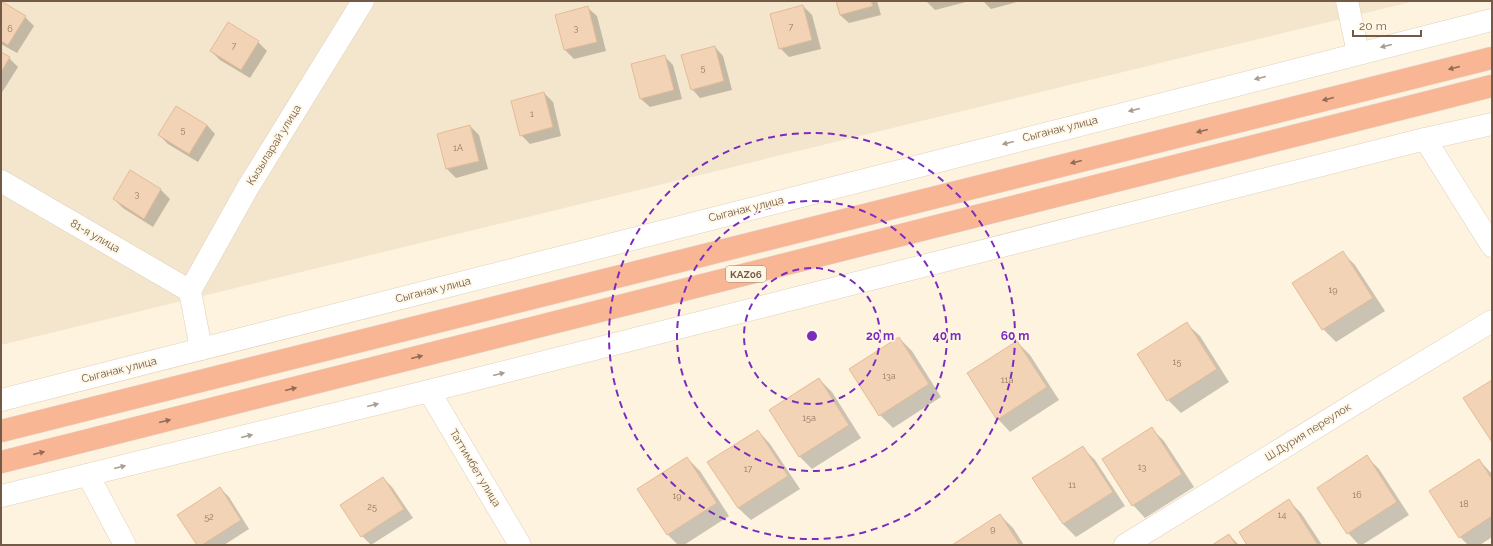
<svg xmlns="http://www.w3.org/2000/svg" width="1493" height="546" viewBox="0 0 1493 546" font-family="Raleway,sans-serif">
<rect width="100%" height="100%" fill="#fdf3df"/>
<path fill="#f4e6cd" d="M 1,1 L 1415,1 L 1,345 Z"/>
<g fill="#0003">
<path d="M 837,1 L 877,1 L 881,15 L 849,23 L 840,15 Z"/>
<path d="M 926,1 L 966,1 L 966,2 L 935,10 Z"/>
<path d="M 983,1 L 1021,1 L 991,9 Z"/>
<path d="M 1,2 L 25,17 L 34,26 L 17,53 L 1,44 Z"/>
<path d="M 803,6 L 812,15 L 821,49 L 789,57 L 780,48 Z"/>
<path d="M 588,8 L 597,16 L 606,51 L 574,59 L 565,50 L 556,16 Z"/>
<path d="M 258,42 L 267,51 L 250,78 L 220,60 L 211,51 Z"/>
<path d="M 715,47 L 723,56 L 732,90 L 700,98 L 692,89 Z"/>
<path d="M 1,53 L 9,58 L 18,67 L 1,94 Z"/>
<path d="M 664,56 L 673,65 L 682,99 L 650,107 L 641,99 Z"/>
<path d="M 544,93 L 553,102 L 561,136 L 530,144 L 521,135 Z"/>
<path d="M 207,125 L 215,134 L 198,162 L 168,144 L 159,135 Z"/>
<path d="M 470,126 L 479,135 L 488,169 L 456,178 L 447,169 L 438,135 Z"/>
<path d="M 131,171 L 161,190 L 170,199 L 153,227 L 123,208 L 114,199 Z"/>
<path d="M 1343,253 L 1355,265 L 1385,311 L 1336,342 L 1323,329 L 1294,284 Z"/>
<path d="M 1187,324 L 1200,336 L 1229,382 L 1181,413 L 1168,400 L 1138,355 Z"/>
<path d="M 899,338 L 912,351 L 941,397 L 893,428 L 880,415 Z"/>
<path d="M 1017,342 L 1030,355 L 1059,400 L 1010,432 L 998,419 Z"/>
<path d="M 819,379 L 832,392 L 861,438 L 812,469 L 799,456 Z"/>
<path d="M 1152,429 L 1164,441 L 1194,487 L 1145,518 L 1133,505 Z"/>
<path d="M 758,431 L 770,444 L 800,489 L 751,520 L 738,508 Z"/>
<path d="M 1082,447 L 1095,460 L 1125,506 L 1076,537 L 1063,524 L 1034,478 Z"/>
<path d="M 1367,457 L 1379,469 L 1409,515 L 1362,545 L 1359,545 L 1348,533 Z"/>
<path d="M 687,458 L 700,471 L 729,516 L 684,545 L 678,545 L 668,535 L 638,489 Z"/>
<path d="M 1479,460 L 1492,474 L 1492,537 L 1480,545 L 1468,545 L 1460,537 Z"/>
<path d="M 383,478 L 392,487 L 413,518 L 371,545 L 362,536 Z"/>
<path d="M 220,488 L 229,497 L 249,529 L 224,545 L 198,545 Z"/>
<path d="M 1289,501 L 1301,513 L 1322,545 L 1249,545 Z"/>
<path d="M 1000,515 L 1013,528 L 1024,545 L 954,545 Z"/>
<path d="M 1229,535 L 1239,545 L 1214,545 Z"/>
</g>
<g fill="#f2d3b6" stroke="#e5bb96">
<path d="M 1,1 L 26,16 L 8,45 L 1,41 Z"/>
<path d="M 836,1 L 871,1 L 873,6 L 840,15 Z"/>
<path d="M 803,5 L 812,40 L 779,49 L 770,14 Z"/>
<path d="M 588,6 L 597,42 L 564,50 L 555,15 Z"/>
<path d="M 228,22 L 259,41 L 241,70 L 210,51 Z"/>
<path d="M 715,46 L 724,81 L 691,90 L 681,55 Z"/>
<path d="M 1,52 L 10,57 L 1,72 Z"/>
<path d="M 665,55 L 674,90 L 640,99 L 631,64 Z"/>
<path d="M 544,92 L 553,127 L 520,136 L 511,101 Z"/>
<path d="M 176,106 L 207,125 L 189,154 L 158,135 Z"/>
<path d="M 470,125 L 479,161 L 446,169 L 437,134 Z"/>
<path d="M 130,170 L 161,189 L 144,219 L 113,199 Z"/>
<path d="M 1343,251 L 1373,298 L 1322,330 L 1292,283 Z"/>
<path d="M 1187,322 L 1217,369 L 1167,401 L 1137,354 Z"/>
<path d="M 899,337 L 929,384 L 879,416 L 849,369 Z"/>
<path d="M 1017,341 L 1047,387 L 997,420 L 967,373 Z"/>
<path d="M 819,378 L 849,425 L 799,457 L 769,410 Z"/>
<path d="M 1492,380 L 1492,442 L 1463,398 Z"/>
<path d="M 1152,427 L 1182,474 L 1132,506 L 1102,459 Z"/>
<path d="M 758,430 L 788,476 L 738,508 L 707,462 Z"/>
<path d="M 1083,446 L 1113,492 L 1063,524 L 1032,478 Z"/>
<path d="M 1367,455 L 1397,502 L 1347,534 L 1317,488 Z"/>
<path d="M 687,457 L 717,503 L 667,535 L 637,489 Z"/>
<path d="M 1479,459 L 1492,479 L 1492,516 L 1459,538 L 1429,491 Z"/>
<path d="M 383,477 L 404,509 L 361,537 L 340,505 Z"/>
<path d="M 220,487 L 241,520 L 202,545 L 197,545 L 177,515 Z"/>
<path d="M 1289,499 L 1318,545 L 1247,545 L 1239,532 Z"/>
<path d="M 1000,514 L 1020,545 L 952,545 Z"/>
<path d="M 1229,534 L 1236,545 L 1212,545 Z"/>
</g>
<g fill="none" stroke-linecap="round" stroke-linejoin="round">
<defs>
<g id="minor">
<path d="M 1347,1 L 1358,53"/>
<path d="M 1425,139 L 1492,246"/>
<path d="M 1,181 L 190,291"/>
<path d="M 190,291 L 247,189 L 363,1"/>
<path d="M 190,291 L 201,349"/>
<path d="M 429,391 L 520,545"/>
<path d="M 1,400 L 1492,20"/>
<path d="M 88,475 L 125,545"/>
<path d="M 1,496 L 429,391 L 1425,139 L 1492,124"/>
<path d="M 1125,545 L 1369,395 L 1492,321"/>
</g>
<g id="highway">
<path d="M 1,431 L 1492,58"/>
<path d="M 1,462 L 1492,86"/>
</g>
</defs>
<use href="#minor" stroke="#e0d0bb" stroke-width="23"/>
<use href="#highway" stroke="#ddd7d3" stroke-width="23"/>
<use href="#minor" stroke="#fff" stroke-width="22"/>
<use href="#highway" stroke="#f9b694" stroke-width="22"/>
</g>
<defs><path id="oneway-solid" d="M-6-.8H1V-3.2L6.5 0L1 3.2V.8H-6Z"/></defs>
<g fill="#ab9c91">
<use href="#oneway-solid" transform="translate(1386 46) rotate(166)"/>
<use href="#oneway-solid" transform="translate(1260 78) rotate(166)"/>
<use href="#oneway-solid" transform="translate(1134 110) rotate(166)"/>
<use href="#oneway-solid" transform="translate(1008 143) rotate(166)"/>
<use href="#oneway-solid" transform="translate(499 374) rotate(-14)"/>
<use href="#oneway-solid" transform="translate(373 405) rotate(-14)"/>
<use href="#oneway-solid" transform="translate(247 436) rotate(-14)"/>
<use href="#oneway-solid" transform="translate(120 467) rotate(-14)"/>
</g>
<g fill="#8e6c56">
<use href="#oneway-solid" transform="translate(1454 68) rotate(166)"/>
<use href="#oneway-solid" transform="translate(1328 99) rotate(166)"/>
<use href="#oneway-solid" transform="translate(1202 131) rotate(166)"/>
<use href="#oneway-solid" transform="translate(1076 162) rotate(166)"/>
<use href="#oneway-solid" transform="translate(417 357) rotate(-14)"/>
<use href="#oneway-solid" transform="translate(291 389) rotate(-14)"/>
<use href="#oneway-solid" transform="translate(165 421) rotate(-14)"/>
<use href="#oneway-solid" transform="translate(39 453) rotate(-14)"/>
</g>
<g fill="none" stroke="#7b2cbf" stroke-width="2" stroke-dasharray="7 5">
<circle cx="812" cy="336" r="68"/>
<circle cx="812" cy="336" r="135"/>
<circle cx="812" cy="336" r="203"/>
</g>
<g text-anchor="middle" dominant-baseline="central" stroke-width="3.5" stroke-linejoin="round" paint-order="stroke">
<g font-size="9" fill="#937863">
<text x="791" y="27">7</text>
<text x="576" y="28">3</text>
<text x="10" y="29">6</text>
<text x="234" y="46">7</text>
<text x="703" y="68">5</text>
<text x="532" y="114">1</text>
<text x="183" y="130">5</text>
<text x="458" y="148">1А</text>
<text x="137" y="194">3</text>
<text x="1333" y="290">19</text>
<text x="1177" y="362">15</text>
<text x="889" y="376">13a</text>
<text x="1007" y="380">11a</text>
<text x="809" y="418">15a</text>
<text x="1142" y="467">13</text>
<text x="748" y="469">17</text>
<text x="1072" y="485">11</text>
<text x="1357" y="495">16</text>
<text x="677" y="496">19</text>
<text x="1464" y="504">18</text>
<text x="372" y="507">25</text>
<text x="1282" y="515">14</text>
<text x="209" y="517">52</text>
<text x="993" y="529">9</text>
</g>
<rect fill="#fff7e6" stroke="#9d8977" stroke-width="1" x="726" y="266" width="40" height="16" rx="3"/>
<g font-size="10" font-weight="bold" fill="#735a47">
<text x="746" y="274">KАZ06</text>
</g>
<g font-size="11" fill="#735a47" stroke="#fff7e6">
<text transform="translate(1060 129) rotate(-14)">Сыганак улица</text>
<text transform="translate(274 145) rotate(-58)">Кызыларай улица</text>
<text transform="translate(746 209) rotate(-14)">Сыганак улица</text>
<text transform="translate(95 236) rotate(30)">81-я улица</text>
<text transform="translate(433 290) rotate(-14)">Сыганак улица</text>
<text transform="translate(119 370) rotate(-14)">Сыганак улица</text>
<text transform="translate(1308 432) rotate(-32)">Ш.Дурия переулок</text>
<text transform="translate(475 468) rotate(59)">Таттимбет улица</text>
</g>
</g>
<circle cx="812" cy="336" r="6" fill="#7b2cbf" stroke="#fff7e6" stroke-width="2"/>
<g font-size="12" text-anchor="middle" font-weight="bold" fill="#7b2cbf" stroke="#fff7e6" stroke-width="3.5" stroke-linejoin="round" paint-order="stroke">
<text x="880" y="340">20 m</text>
<text x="947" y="340">40 m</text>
<text x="1015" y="340">60 m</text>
</g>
<rect width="1493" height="546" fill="none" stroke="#735a47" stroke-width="4"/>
<path d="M1353 30v6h68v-6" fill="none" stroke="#735a47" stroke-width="2"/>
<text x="1359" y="30" font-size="12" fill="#735a47" stroke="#fff7e6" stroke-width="3" paint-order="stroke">20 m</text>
</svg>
